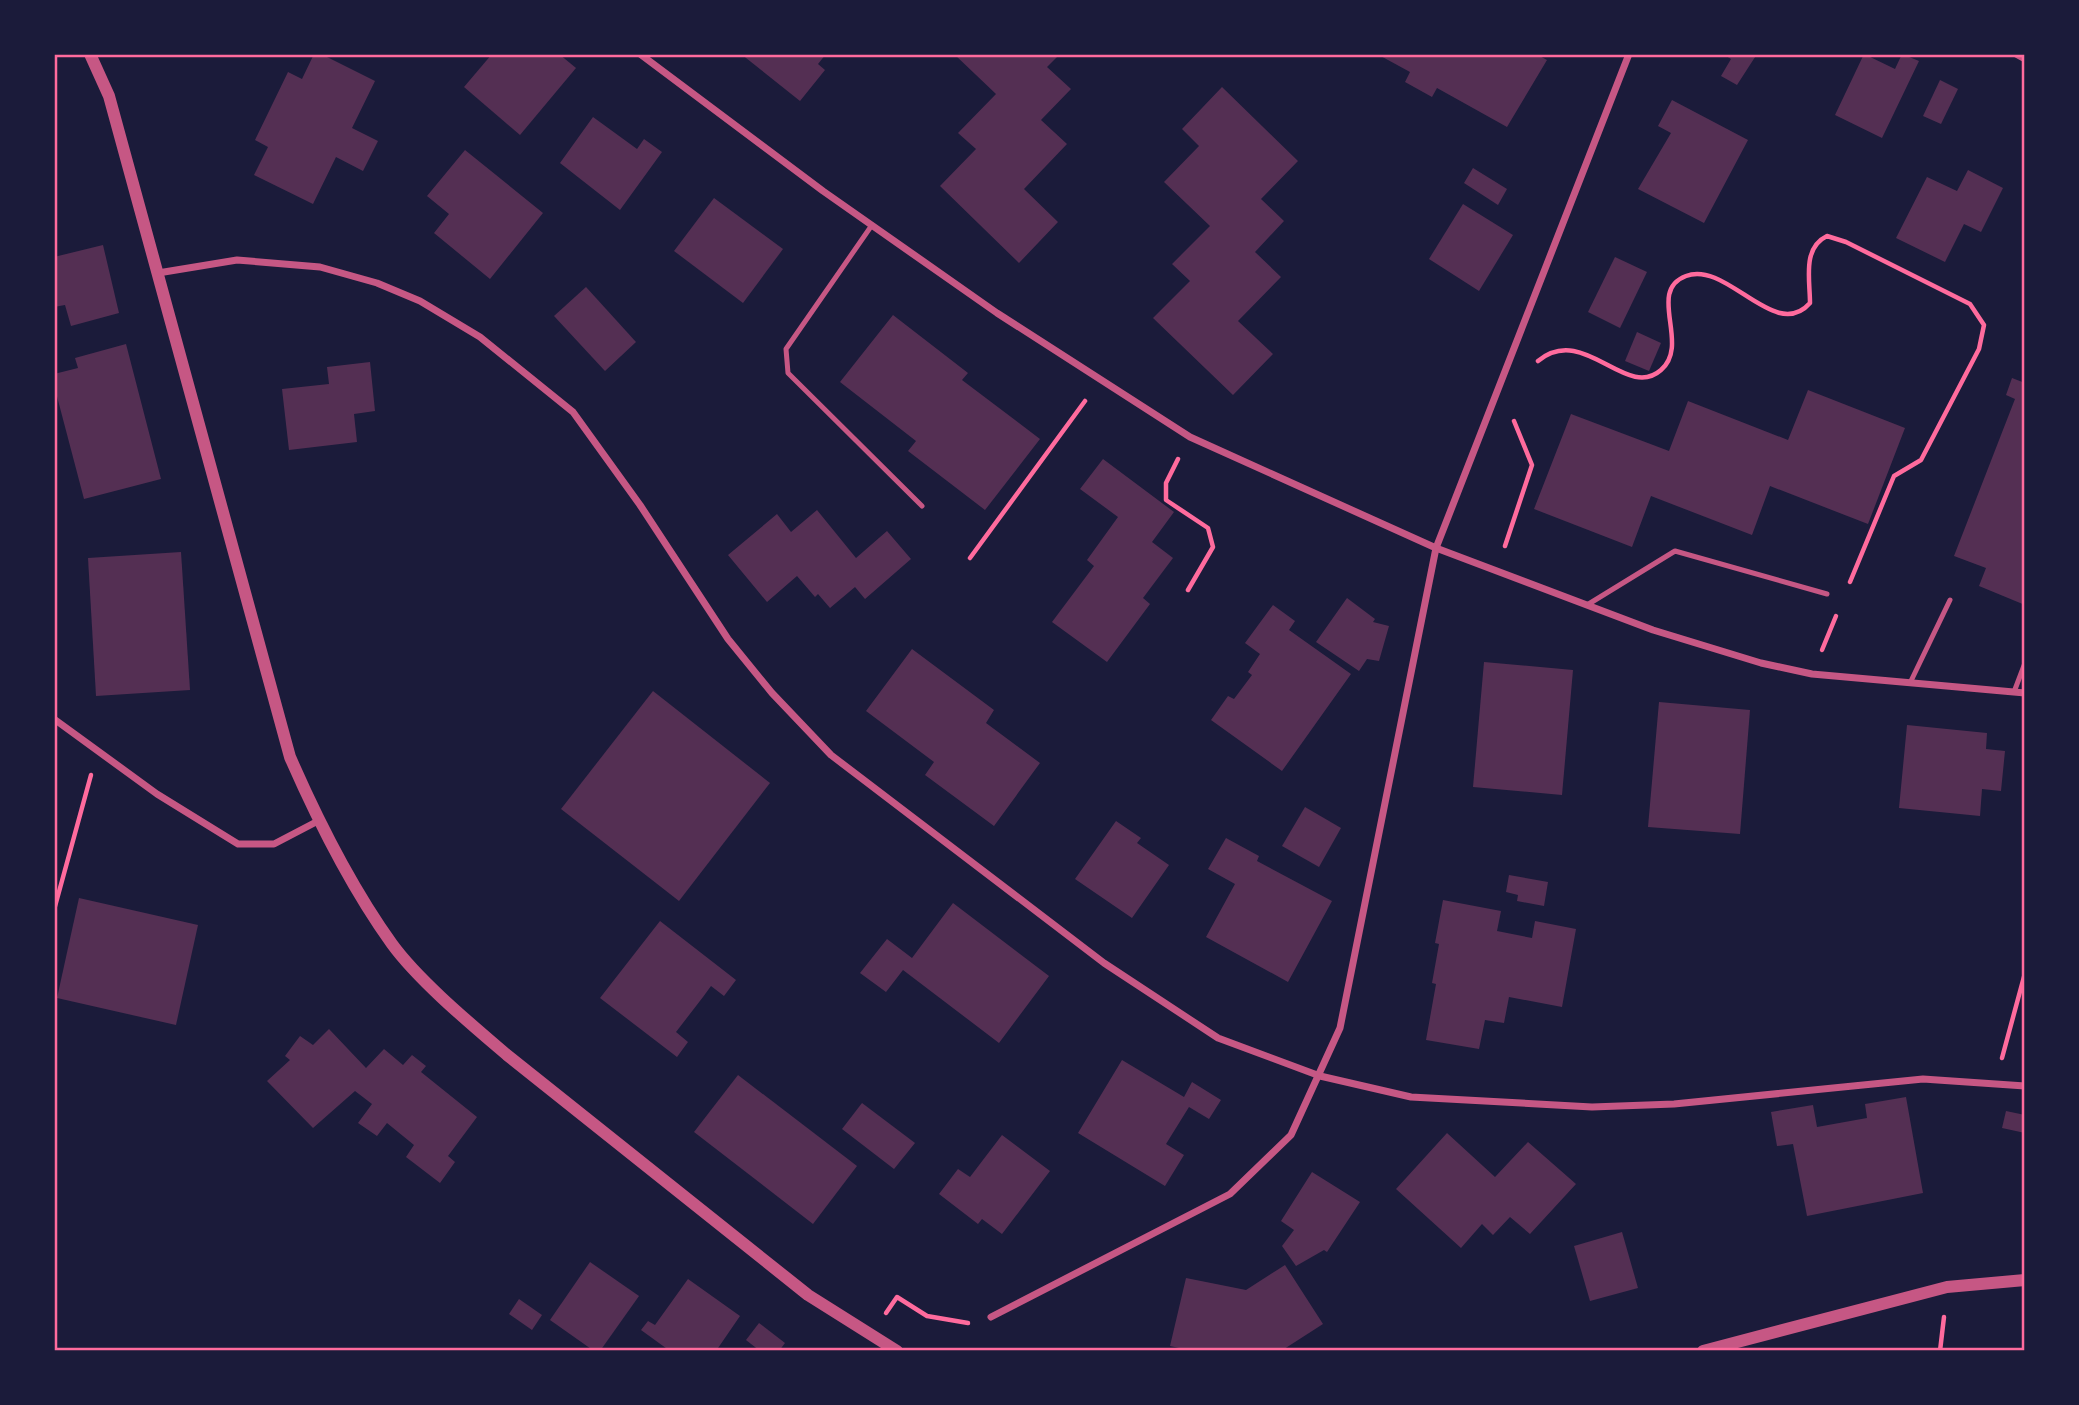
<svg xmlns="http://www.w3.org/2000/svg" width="2079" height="1405" viewBox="0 0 2079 1405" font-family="'Asap Condensed',sans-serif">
<rect width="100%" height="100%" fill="#1b1b3a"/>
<g fill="#542f53">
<path d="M 314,54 L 321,54 L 375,81 L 352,128 L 378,141 L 363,171 L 336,157 L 313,204 L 254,175 L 268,147 L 255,140 L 288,72 L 302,79 Z"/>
<path d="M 492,54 L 559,54 L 576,68 L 520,135 L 464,87 Z"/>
<path d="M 741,54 L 826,54 L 818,64 L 825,70 L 800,101 Z"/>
<path d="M 954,54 L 1060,54 L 1047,67 L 1071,89 L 1041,120 L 1067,144 L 1024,189 L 1058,222 L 1019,263 L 940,186 L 976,149 L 958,133 L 996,94 Z"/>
<path d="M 1377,54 L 1536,54 L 1547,60 L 1507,127 L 1437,88 L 1432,97 L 1405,82 L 1410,72 Z"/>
<path d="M 1723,54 L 1757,54 L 1737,85 L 1721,76 L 1731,59 Z"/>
<path d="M 1864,54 L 1895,69 L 1902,54 L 1919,61 L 1882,138 L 1835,115 Z"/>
<path d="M 1940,80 L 1958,89 L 1941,124 L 1923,116 Z"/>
<path d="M 1222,87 L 1298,161 L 1261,199 L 1284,221 L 1255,252 L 1281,277 L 1238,321 L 1273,354 L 1233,395 L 1153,318 L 1190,281 L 1172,264 L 1210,226 L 1164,182 L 1199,146 L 1182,129 Z"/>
<path d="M 1672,100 L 1748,140 L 1704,223 L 1638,189 L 1671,133 L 1658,126 Z"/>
<path d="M 593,117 L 637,149 L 644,139 L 662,152 L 620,210 L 560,163 Z"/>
<path d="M 465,150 L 543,213 L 490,279 L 434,233 L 449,214 L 427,196 Z"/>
<path d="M 1473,168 L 1507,189 L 1498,205 L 1464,183 Z"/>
<path d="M 1968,170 L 2003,188 L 1981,232 L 1964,224 L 1945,262 L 1896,238 L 1927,177 L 1957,191 Z"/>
<path d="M 714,198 L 783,249 L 743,303 L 674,251 Z"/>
<path d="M 1463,204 L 1513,235 L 1479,291 L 1429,259 Z"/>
<path d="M 103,245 L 119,313 L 71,326 L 65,305 L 54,307 L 54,257 Z"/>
<path d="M 1615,257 L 1647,272 L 1620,328 L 1588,312 Z"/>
<path d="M 586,287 L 636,342 L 605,371 L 554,316 Z"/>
<path d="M 893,315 L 968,373 L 962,380 L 1040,439 L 985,510 L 908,451 L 916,441 L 840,382 Z"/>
<path d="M 1637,332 L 1661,343 L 1649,371 L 1625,361 Z"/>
<path d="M 126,344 L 161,479 L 84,499 L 54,385 L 54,374 L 78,368 L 75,358 Z"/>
<path d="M 370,362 L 375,411 L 354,414 L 357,442 L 289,450 L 282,389 L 329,384 L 327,367 Z"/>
<path d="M 2012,378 L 2025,383 L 2025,605 L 1979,586 L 1986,568 L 1954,556 L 2015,399 L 2006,395 Z"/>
<path d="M 1808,390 L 1905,428 L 1868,524 L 1770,486 L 1752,535 L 1651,496 L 1632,547 L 1534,509 L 1571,414 L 1669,451 L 1688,401 L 1788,440 Z"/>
<path d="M 1103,459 L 1174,512 L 1152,542 L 1173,558 L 1143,598 L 1150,604 L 1107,662 L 1052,622 L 1094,566 L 1087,560 L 1118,517 L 1080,489 Z"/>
<path d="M 817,510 L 856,558 L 887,531 L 911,559 L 865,599 L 855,587 L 830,608 L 818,594 L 815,597 L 797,576 L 767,602 L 728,555 L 777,514 L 791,532 Z"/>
<path d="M 181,552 L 190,690 L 96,696 L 88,558 Z"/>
<path d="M 1347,598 L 1375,619 L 1373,622 L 1389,626 L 1379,661 L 1367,659 L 1359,671 L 1316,642 Z"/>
<path d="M 1273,605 L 1295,621 L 1289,630 L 1351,674 L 1282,771 L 1211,720 L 1228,696 L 1234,699 L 1252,675 L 1248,672 L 1260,654 L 1245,643 Z"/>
<path d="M 912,649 L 994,710 L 986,723 L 1040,763 L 994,826 L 925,775 L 934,762 L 866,711 Z"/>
<path d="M 1484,662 L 1573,670 L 1562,795 L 1473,787 Z"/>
<path d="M 653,691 L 770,783 L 679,901 L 561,809 Z"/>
<path d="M 1659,702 L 1750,710 L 1740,834 L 1648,827 Z"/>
<path d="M 1907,725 L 1987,733 L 1986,749 L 2005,751 L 2001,791 L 1982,789 L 1980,816 L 1899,808 Z"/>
<path d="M 1305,807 L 1341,828 L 1319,867 L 1282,846 Z"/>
<path d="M 1116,821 L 1141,838 L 1137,843 L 1169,865 L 1132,918 L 1075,879 Z"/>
<path d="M 1226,838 L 1259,856 L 1257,861 L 1332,901 L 1288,982 L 1206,937 L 1235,884 L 1208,869 Z"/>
<path d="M 1509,875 L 1548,882 L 1544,906 L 1517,901 L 1518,895 L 1506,892 Z"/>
<path d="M 79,898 L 198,925 L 176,1025 L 57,998 Z"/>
<path d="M 1443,900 L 1501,911 L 1497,931 L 1532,938 L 1535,921 L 1576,929 L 1562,1007 L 1509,997 L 1504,1023 L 1485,1020 L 1479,1049 L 1426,1040 L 1436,984 L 1432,983 L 1439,944 L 1435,943 Z"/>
<path d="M 953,903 L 1049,976 L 999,1043 L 903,970 L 886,992 L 860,973 L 887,939 L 912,958 Z"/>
<path d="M 660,921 L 736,980 L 724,996 L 711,986 L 703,997 L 676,1032 L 688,1042 L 677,1057 L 600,998 Z"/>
<path d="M 329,1029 L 366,1068 L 384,1049 L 403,1065 L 412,1055 L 426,1066 L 421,1072 L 477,1117 L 448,1156 L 455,1162 L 440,1183 L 406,1157 L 414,1145 L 387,1123 L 377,1136 L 358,1123 L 372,1104 L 355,1091 L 313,1128 L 267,1081 L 290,1060 L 285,1056 L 300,1036 L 313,1045 Z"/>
<path d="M 1122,1060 L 1184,1097 L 1192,1082 L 1221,1100 L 1209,1119 L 1189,1107 L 1166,1144 L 1184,1155 L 1165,1186 L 1078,1133 Z"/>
<path d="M 738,1075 L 857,1166 L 813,1224 L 694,1132 Z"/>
<path d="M 1906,1097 L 1923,1193 L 1807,1216 L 1793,1144 L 1777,1146 L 1771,1112 L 1813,1105 L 1817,1127 L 1867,1118 L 1865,1104 Z"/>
<path d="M 862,1103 L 915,1143 L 894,1169 L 842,1129 Z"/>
<path d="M 2006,1111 L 2025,1115 L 2025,1133 L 2002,1128 Z"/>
<path d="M 1447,1133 L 1495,1177 L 1528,1142 L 1576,1184 L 1530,1234 L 1510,1217 L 1493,1235 L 1482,1224 L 1461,1248 L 1396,1189 Z"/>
<path d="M 1002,1135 L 1050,1171 L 1002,1234 L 982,1219 L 978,1224 L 939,1194 L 958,1169 L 970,1177 Z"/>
<path d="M 1312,1172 L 1360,1202 L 1327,1252 L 1324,1250 L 1296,1266 L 1282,1246 L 1294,1230 L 1281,1221 Z"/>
<path d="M 1622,1232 L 1638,1288 L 1590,1301 L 1574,1246 Z"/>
<path d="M 590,1262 L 639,1296 L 600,1351 L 594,1351 L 550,1320 Z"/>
<path d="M 1285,1265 L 1323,1324 L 1281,1351 L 1193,1351 L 1170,1346 L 1186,1278 L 1246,1290 Z"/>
<path d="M 688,1279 L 740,1316 L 716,1351 L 670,1351 L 641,1330 L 648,1321 L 655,1325 Z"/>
<path d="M 519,1299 L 542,1315 L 532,1330 L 509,1314 Z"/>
<path d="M 759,1323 L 785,1343 L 779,1351 L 760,1351 L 746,1340 Z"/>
</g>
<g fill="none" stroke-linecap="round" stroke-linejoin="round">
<g stroke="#ff6b9d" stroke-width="4.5">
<path d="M 1538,361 C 1584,323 1626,401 1661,370 C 1691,344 1646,291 1686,276 C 1727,260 1775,343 1810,303 C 1810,280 1802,248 1827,236 L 1846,242 L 1970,304 L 1984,325 L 1979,349 L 1921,460 L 1894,476 L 1850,582"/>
<path d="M 1178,459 L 1166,483 L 1166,500 L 1208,528 L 1213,547 L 1188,590"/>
<path d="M 1505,546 L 1532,465 L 1514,421"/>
<path d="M 970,558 L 1085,401"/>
<path d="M 1822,650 L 1836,616"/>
<path d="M 54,910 L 91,775"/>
<path d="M 2002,1058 L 2025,973"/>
<path d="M 886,1313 L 897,1297 L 927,1316 L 968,1323"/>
<path d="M 1940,1351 L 1944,1317"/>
</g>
<g stroke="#c65784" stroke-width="5">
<path d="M 872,225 L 786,349 L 788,373 L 922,506"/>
<path d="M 1587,605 L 1675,551 L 1827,594"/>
<path d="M 1910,683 L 1950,600"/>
<path d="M 2014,692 L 2025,663"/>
</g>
<g stroke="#c65784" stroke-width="7">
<path d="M 640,54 L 823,191 L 997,313 L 1190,437 L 1436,548 L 1653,630 L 1761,663 L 1812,674 L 2025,693"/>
<path d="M 2016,54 L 2025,59"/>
<path d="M 158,273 L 237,260 L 320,267 L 377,283 L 420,301 L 480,337 L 573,412 L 640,505 L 728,639 L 772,693 L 831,755 L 1104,963 L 1218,1038 L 1320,1076 L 1411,1097 L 1592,1107 L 1674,1104 L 1923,1079 L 2025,1086"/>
<path d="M 54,719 L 157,794 L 238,844 L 274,844 L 318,821"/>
<path d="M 991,1317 L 1230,1194 L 1291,1135 L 1340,1028 L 1436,548 L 1629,54"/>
</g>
<g stroke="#c65784" stroke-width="12">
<path d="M 90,54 L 109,96 L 290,757 C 318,821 351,887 392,944 C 419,981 472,1025 507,1055 L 808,1295 L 897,1351"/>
<path d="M 1703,1351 L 1947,1287 L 2025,1280"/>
</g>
</g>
<rect width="2079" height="1405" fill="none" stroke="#1b1b3a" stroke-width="112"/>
<rect x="56" y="56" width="1967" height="1293" fill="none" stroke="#ff6b9d" stroke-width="2.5"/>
</svg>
